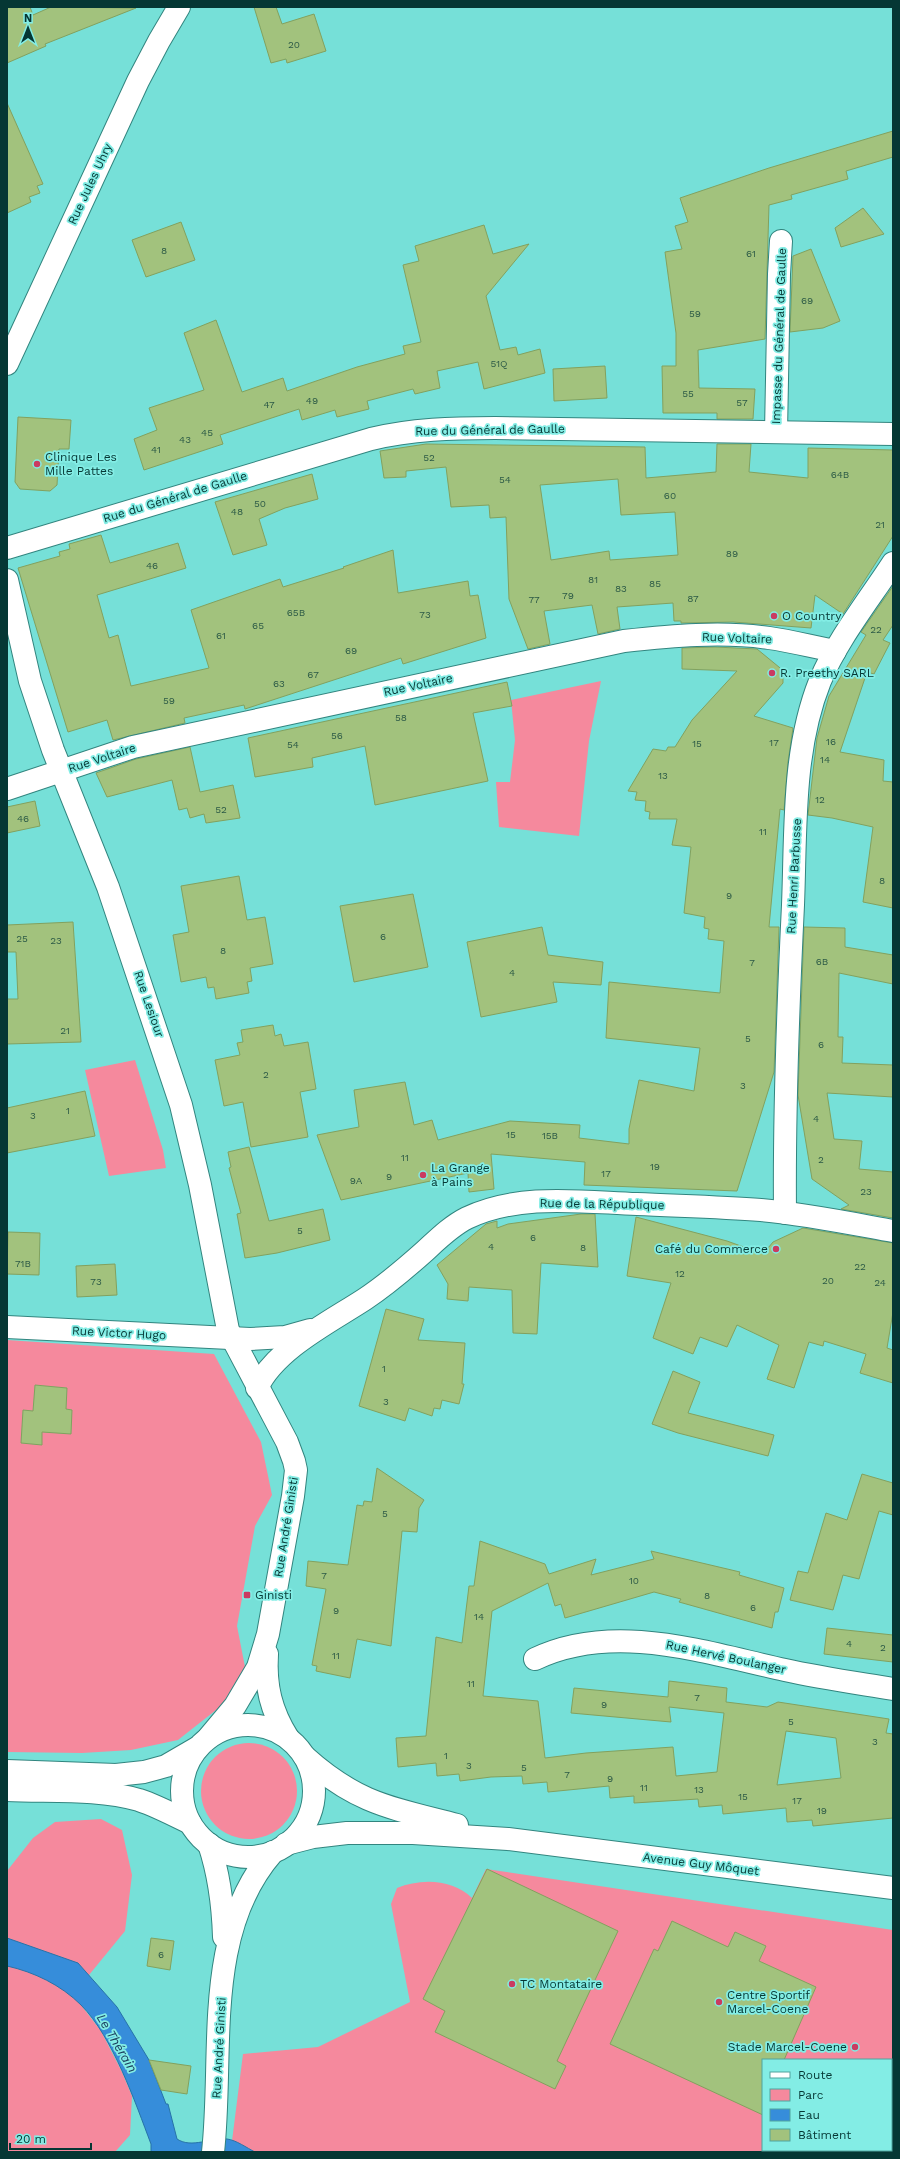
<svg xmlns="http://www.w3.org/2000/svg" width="900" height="2159" viewBox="0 0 900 2159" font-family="'Work Sans',sans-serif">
<rect width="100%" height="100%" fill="#76e0d8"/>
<g fill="#f5899d" fill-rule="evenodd">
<path d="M 601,681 L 589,741 L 579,836 L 499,827 L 496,782 L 510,782 L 515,740 L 511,700 Z"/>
<path d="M 135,1060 L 163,1150 L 166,1168 L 109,1176 L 85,1070 Z"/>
<path d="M 7,1340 L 214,1354 L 261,1442 L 272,1495 L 255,1526 L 237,1626 L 245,1667 L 230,1699 L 178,1740 L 131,1750 L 82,1753 L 7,1752 ZM 35,1385 L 67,1388 L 66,1409 L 72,1410 L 71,1434 L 42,1432 L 41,1445 L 21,1443 L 23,1410 L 33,1411 Z"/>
<circle cx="249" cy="1791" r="48"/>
<path d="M 101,1819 L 122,1830 L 132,1875 L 125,1931 L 89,1975 L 81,2005 L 101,2031 L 122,2072 L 132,2096 L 130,2135 L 115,2152 L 7,2152 L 7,1871 L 33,1838 L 55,1822 Z"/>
<path d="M 486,1869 L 893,1930 L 893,2152 L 255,2152 L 232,2141 L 243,2054 L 318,2047 L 410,2002 L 391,1904 L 397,1888 C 421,1878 453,1879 472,1898 ZM 763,2060 L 891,2060 L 891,2150 L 763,2150 Z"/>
</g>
<path fill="#368dda" stroke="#2773a8" d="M 7,1938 L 78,1963 L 117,2007 L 149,2060 L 166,2104 L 168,2104 L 177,2139 C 192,2149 211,2137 227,2139 C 236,2140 247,2148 255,2152 L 151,2152 L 151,2144 C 135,2102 113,2037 81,2005 C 61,1985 34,1972 7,1966 Z"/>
<g fill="#a2c27d" stroke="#82a15e" fill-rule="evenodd">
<path d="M 7,7 L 30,7 L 33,15 L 51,7 L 136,8 L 45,44 L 46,46 L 7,63 Z"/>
<path d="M 254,7 L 276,7 L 282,24 L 314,14 L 326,51 L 287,63 L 286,59 L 271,63 Z"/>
<path d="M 7,103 L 43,184 L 37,186 L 40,193 L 29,197 L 31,202 L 7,213 Z"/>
<path d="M 893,131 L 893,157 L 846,171 L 848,179 L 791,195 L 792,199 L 769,205 L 765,339 L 698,350 L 699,388 L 755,389 L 753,419 L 717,419 L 717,413 L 663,413 L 662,366 L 676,366 L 676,333 L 665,252 L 682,249 L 675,226 L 688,222 L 680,198 L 769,168 Z"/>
<path d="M 863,208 L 884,234 L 841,247 L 835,228 Z"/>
<path d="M 181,222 L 195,260 L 146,277 L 132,240 Z"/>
<path d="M 484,225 L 493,254 L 529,244 L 486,296 L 500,350 L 516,347 L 518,355 L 540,349 L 545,373 L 484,389 L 478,362 L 437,371 L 440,388 L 415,394 L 413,389 L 367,401 L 369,409 L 337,417 L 335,410 L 302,420 L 299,409 L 220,435 L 223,444 L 144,470 L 134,439 L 157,430 L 149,408 L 204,390 L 184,333 L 216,320 L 242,392 L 283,378 L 287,391 L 357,367 L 405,354 L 403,346 L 421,342 L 403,265 L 419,261 L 415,246 Z"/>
<path d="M 811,249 L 840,321 L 823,328 L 790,332 L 793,256 Z"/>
<path d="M 605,366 L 607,398 L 554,401 L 553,369 Z"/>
<path d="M 18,417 L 71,420 L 69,449 L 59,449 L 57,485 L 50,491 L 20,489 L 15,482 Z"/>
<path d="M 426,444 L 645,447 L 646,478 L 716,472 L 717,444 L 751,444 L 749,472 L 808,478 L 808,448 L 893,450 L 893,536 L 843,614 L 815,595 L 811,628 L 733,622 L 681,623 L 681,621 L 674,621 L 673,603 L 617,607 L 620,629 L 598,634 L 592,605 L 544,611 L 550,644 L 528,649 L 509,599 L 506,517 L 490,518 L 489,505 L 451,507 L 446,467 L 406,471 L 406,477 L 384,478 L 380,451 ZM 618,479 L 621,515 L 675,512 L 678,555 L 610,560 L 609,551 L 551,560 L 540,485 Z"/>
<path d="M 312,474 L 318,499 L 285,508 L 259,519 L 267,545 L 233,555 L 215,502 Z"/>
<path d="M 101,535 L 110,563 L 178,543 L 186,568 L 97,595 L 109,638 L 118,635 L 131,686 L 209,668 L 191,610 L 280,579 L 283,587 L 344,568 L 343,567 L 393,550 L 398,593 L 468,581 L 470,596 L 478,595 L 486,638 L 403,664 L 401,658 L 245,709 L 244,705 L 184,718 L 185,723 L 113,740 L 107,720 L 68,732 L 18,568 L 60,556 L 59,552 L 70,549 L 69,544 Z"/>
<path d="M 893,586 L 893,625 L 883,640 L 890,643 L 874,674 L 867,672 L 840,752 L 884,760 L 883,781 L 893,782 L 893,908 L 863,902 L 873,827 L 832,818 L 808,815 L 817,738 L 829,696 L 866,635 L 861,632 Z"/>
<path d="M 715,647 L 757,649 L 785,672 L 783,672 L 783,683 L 754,716 L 793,728 L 788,762 L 784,810 L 780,809 L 769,927 L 779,927 L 774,1072 L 737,1191 L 584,1185 L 585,1162 L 491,1154 L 494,1189 L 469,1192 L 468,1173 L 341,1200 L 317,1135 L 359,1127 L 354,1090 L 405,1082 L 414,1125 L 432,1120 L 438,1140 L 510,1121 L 580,1125 L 579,1138 L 629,1144 L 629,1129 L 639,1080 L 694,1091 L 700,1048 L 606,1038 L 609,982 L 720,993 L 724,941 L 708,939 L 709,929 L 704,928 L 705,917 L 684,913 L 691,847 L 672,845 L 677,819 L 649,819 L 650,812 L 645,811 L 646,801 L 635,800 L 637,792 L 628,791 L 653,749 L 666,751 L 668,747 L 675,747 L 692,720 L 737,671 L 682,669 L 682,648 Z"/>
<path d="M 507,682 L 512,706 L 473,713 L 488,781 L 375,805 L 365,746 L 312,758 L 313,767 L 255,777 L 248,738 Z"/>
<path d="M 190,747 L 200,792 L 233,785 L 240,818 L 206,823 L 204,814 L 190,818 L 187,808 L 179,810 L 172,780 L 107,797 L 96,773 L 136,759 Z"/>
<path d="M 35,801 L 40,826 L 7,833 L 7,807 Z"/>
<path d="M 239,876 L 247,920 L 265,917 L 273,964 L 250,968 L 252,981 L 247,982 L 249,993 L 216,999 L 214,987 L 208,988 L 206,977 L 181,982 L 173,935 L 189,932 L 181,886 Z"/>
<path d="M 413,894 L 428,967 L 354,982 L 340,906 Z"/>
<path d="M 73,922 L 81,1042 L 7,1044 L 7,999 L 18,999 L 16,952 L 7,952 L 7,925 Z"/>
<path d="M 542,927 L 548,955 L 603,962 L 601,985 L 553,982 L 557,1002 L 481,1017 L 467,942 Z"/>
<path d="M 804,927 L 845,928 L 845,947 L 893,955 L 893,984 L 839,973 L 838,1037 L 843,1037 L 842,1063 L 893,1065 L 893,1097 L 827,1093 L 834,1139 L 862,1141 L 859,1169 L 893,1172 L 893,1218 L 841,1209 L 849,1205 L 812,1179 L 798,1095 Z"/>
<path d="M 273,1025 L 275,1036 L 281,1034 L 284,1046 L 308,1042 L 316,1089 L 300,1092 L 308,1137 L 251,1147 L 243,1102 L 224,1106 L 215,1060 L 240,1055 L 237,1043 L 243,1042 L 241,1030 Z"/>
<path d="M 85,1091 L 95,1136 L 7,1153 L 7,1108 Z"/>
<path d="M 249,1147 L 269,1221 L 323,1209 L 330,1240 L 277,1253 L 245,1258 L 237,1214 L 241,1213 L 229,1168 L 231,1167 L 228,1152 Z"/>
<path d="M 581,1214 L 595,1214 L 598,1267 L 541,1263 L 537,1334 L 513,1333 L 512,1290 L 469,1287 L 468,1301 L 447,1299 L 448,1284 L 437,1265 L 486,1224 L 497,1221 L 497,1228 L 508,1224 Z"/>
<path d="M 636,1217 L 727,1241 L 763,1254 L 773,1242 L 803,1228 L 893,1243 L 893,1312 L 887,1348 L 893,1350 L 893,1383 L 860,1373 L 866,1354 L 824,1341 L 823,1346 L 809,1342 L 794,1388 L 767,1379 L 779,1345 L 737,1325 L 727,1347 L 700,1337 L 693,1354 L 653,1338 L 671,1283 L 627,1276 Z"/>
<path d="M 8,1232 L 40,1233 L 39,1275 L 7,1274 Z"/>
<path d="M 115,1264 L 117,1295 L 77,1297 L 76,1266 Z"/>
<path d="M 386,1309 L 424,1319 L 418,1340 L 465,1343 L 462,1384 L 464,1384 L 459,1404 L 442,1400 L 440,1409 L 434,1408 L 432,1416 L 409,1408 L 405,1421 L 359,1406 Z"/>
<path d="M 673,1371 L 700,1382 L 688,1413 L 774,1435 L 768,1456 L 678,1433 L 652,1424 Z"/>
<path d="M 35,1385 L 67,1388 L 66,1409 L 72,1410 L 71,1434 L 42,1432 L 42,1445 L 21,1443 L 23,1410 L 33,1411 Z"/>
<path d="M 377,1468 L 424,1500 L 419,1508 L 417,1532 L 402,1531 L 391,1646 L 357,1639 L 350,1678 L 316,1671 L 317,1666 L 312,1665 L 326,1589 L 306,1586 L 308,1561 L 348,1565 L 357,1505 L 363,1506 L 364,1501 L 372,1502 Z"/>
<path d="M 862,1474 L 893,1483 L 893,1515 L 879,1511 L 859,1579 L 843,1575 L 833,1610 L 790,1600 L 798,1571 L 808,1573 L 826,1513 L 847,1520 Z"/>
<path d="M 480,1541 L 545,1564 L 549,1574 L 596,1559 L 591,1575 L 654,1559 L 651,1551 L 740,1572 L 739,1575 L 784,1588 L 778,1612 L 775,1612 L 772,1628 L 679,1602 L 681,1599 L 654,1592 L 565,1618 L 561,1604 L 555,1606 L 548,1583 L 492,1611 L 483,1696 L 538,1701 L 545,1758 L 586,1753 L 673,1747 L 676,1776 L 717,1772 L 724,1713 L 669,1707 L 671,1722 L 571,1713 L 574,1688 L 668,1697 L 669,1681 L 727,1688 L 726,1702 L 767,1707 L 778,1702 L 889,1719 L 886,1733 L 893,1734 L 893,1818 L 813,1826 L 812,1820 L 787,1822 L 786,1808 L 723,1814 L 722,1805 L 699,1807 L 698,1799 L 634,1803 L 634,1796 L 610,1798 L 609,1786 L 548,1792 L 547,1782 L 523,1784 L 522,1776 L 491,1777 L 460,1781 L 459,1774 L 437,1776 L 436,1763 L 398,1767 L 396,1738 L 426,1736 L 436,1637 L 462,1643 L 469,1586 L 474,1586 ZM 786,1731 L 836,1738 L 841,1778 L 777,1785 Z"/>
<path d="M 827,1628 L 893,1635 L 893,1662 L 824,1654 Z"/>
<path d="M 487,1869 L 618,1931 L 557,2061 L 566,2066 L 555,2089 L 435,2032 L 445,2011 L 423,1999 Z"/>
<path d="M 672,1921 L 728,1947 L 735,1932 L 766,1946 L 759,1961 L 816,1987 L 784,2060 L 763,2060 L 763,2115 L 610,2044 L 654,1949 L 658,1951 Z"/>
<path d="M 151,1938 L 174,1941 L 170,1970 L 147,1966 Z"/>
<path d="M 149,2060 L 191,2066 L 187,2094 L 161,2090 Z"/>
</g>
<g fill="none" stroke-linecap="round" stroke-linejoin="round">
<defs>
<g id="minor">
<path d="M 7,364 L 138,81 L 159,41 L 179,7"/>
<path d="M 776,432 L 779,274 L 781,241"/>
<path d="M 7,548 L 371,439 C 412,429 453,428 495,428 L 893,434"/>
<path d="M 7,580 L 30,681 L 53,750 L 108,887 L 181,1105 L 200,1185 L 228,1330 L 287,1442 L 294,1461 L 296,1470 L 293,1496 L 268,1634 L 258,1667 L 235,1706 L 209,1737"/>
<path d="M 7,789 L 133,747 L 624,641 C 671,636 722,631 769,638 C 791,641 813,647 835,651"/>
<path d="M 785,1213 C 784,1110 788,1007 793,905 C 796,831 792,751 820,681 C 837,640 869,600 893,563"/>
<path d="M 7,1327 L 250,1339 L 285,1337 L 310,1330"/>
<path d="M 257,1388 C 275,1349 330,1322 365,1299 C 386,1285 406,1268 425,1251 C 438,1239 451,1226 467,1218 C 519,1193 581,1202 637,1204 C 678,1206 720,1207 761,1210 C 805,1214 849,1223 893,1231"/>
<path d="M 267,1654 C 265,1686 271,1711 288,1738"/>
<path d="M 535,1659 C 614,1621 706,1653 785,1670 C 821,1678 857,1683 893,1689"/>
<path d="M 209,1844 C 219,1874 223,1905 224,1937"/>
<path d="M 213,2152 C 224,2053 202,1933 273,1852"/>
</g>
<g id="major">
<circle cx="248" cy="1791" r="66"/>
<path d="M 305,1757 C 357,1804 392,1808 457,1825"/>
<path d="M 7,1771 L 116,1775 L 144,1772 L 166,1766 L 197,1748"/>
<path d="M 7,1790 C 50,1792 98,1788 139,1800 C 157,1806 174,1815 190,1823"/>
<path d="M 286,1844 L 313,1837 L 347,1833 L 413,1833 L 508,1839 L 893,1888"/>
</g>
</defs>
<use href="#minor" stroke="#32857f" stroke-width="24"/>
<use href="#major" stroke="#32857f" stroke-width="24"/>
<use href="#minor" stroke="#fff" stroke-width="22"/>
<use href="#major" stroke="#fff" stroke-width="22"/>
</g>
<g fill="#ca3b61" stroke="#83ede5" stroke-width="1.5">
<circle cx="37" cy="464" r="4"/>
<circle cx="774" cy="616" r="4"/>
<circle cx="772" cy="673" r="4"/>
<circle cx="423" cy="1175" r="4"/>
<circle cx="776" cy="1249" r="4"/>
<rect x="243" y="1591" width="8" height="8" rx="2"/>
<circle cx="512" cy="1984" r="4"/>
<circle cx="719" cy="2002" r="4"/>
<circle cx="855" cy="2047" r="4"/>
</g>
<g text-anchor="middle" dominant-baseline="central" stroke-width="3.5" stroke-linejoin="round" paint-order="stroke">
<g font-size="10" fill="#2c5a46">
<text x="294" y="44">20</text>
<text x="164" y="250">8</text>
<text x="751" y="253">61</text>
<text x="807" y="300">69</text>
<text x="695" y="313">59</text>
<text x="499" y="363">51Q</text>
<text x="688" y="393">55</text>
<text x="312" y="400">49</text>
<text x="742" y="402">57</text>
<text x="269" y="404">47</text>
<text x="207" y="432">45</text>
<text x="185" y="439">43</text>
<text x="156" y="449">41</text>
<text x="429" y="457">52</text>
<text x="840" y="474">64B</text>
<text x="505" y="479">54</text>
<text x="670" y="495">60</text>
<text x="260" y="503">50</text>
<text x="237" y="511">48</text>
<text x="880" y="524">21</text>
<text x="732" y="553">89</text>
<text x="152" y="565">46</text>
<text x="593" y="579">81</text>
<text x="655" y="583">85</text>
<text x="621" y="588">83</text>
<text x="568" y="595">79</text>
<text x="693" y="598">87</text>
<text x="534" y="599">77</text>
<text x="296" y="612">65B</text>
<text x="425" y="614">73</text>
<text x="258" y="625">65</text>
<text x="876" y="629">22</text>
<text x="221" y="635">61</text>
<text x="351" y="650">69</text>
<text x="313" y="674">67</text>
<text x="279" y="683">63</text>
<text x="169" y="700">59</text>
<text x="401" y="717">58</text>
<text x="337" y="735">56</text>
<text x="831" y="741">16</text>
<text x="774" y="742">17</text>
<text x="697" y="743">15</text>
<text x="293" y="744">54</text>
<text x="825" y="759">14</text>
<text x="663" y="775">13</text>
<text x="820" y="799">12</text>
<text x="221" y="809">52</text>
<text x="23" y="818">46</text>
<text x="763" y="831">11</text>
<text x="882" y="880">8</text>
<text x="729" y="895">9</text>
<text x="383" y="936">6</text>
<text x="22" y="938">25</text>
<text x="56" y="940">23</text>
<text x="223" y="950">8</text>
<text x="822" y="961">6B</text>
<text x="752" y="962">7</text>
<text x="512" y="972">4</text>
<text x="65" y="1030">21</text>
<text x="748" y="1038">5</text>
<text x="821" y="1044">6</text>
<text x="266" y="1074">2</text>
<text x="743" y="1085">3</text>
<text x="68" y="1110">1</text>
<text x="33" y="1115">3</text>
<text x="816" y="1118">4</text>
<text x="511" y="1134">15</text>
<text x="550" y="1135">15B</text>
<text x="405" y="1157">11</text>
<text x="821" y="1159">2</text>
<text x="655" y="1166">19</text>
<text x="606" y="1173">17</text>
<text x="389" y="1176">9</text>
<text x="356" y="1180">9A</text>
<text x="866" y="1191">23</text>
<text x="300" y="1230">5</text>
<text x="533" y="1237">6</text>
<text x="491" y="1246">4</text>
<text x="583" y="1247">8</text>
<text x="23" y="1263">71B</text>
<text x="860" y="1266">22</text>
<text x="680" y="1273">12</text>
<text x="828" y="1280">20</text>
<text x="96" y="1281">73</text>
<text x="880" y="1282">24</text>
<text x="384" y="1368">1</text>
<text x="386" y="1401">3</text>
<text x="385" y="1513">5</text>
<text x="324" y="1575">7</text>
<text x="634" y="1580">10</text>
<text x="707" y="1595">8</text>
<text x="753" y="1607">6</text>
<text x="336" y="1610">9</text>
<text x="479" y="1616">14</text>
<text x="849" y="1643">4</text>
<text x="883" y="1647">2</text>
<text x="336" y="1655">11</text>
<text x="471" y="1683">11</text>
<text x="697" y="1697">7</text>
<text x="604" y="1704">9</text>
<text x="791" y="1721">5</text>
<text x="875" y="1741">3</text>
<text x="446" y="1755">1</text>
<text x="469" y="1765">3</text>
<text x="524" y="1767">5</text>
<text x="567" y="1774">7</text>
<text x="610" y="1778">9</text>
<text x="644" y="1787">11</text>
<text x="699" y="1789">13</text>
<text x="743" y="1796">15</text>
<text x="797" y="1800">17</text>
<text x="822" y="1810">19</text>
<text x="161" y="1954">6</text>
</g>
<g font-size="12" fill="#053734" stroke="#83ede5">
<text transform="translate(90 184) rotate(-65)">Rue Jules Uhry</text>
<text transform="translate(779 336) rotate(-88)">Impasse du Général de Gaulle</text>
<text transform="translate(490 430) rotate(-1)">Rue du Général de Gaulle</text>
<text transform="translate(175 497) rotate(-17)">Rue du Général de Gaulle</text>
<text transform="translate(737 638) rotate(2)">Rue Voltaire</text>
<text transform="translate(418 685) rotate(-12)">Rue Voltaire</text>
<text transform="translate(102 758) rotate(-18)">Rue Voltaire</text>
<text transform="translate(794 876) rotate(-87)">Rue Henri Barbusse</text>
<text transform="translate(149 1004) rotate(71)">Rue Lesiour</text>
<text transform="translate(602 1204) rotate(1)">Rue de la République</text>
<text transform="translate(119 1333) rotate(3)">Rue Victor Hugo</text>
<text transform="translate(286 1527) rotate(-81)">Rue André Ginisti</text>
<text transform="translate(726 1657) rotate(12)">Rue Hervé Boulanger</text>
<text transform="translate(701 1864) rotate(7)">Avenue Guy Môquet</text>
<text transform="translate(219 2048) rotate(-87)">Rue André Ginisti</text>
</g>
<g font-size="12" fill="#053734" stroke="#83ede5" text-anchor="start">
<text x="45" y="457">Clinique Les<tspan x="45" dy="14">Mille Pattes</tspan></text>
<text x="782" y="616">O Country</text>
<text x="780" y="673">R. Preethy SARL</text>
<text x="431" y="1168">La Grange<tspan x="431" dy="14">à Pains</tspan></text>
<text x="768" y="1249" text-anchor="end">Café du Commerce</text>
<text x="255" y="1595">Ginisti</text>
<text x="520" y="1984">TC Montataire</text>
<text x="727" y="1995">Centre Sportif<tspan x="727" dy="14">Marcel-Coene</tspan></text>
<text x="847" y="2047" text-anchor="end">Stade Marcel-Coene</text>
</g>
<g font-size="13" font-style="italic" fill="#1a3c5c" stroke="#83ede5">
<text transform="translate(117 2043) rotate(59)">Le Thérain</text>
</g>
</g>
<rect width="900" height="2159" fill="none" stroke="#053734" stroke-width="16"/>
<rect x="762" y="2059" width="130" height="92" fill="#83ede5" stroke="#51a49e"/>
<rect x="770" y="2072" width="20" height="6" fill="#ffffff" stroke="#51a49e"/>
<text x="798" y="2079" font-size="12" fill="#053734">Route</text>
<rect x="770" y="2089" width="20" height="12" fill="#f5899d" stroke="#51a49e"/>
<text x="798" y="2099" font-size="12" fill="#053734">Parc</text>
<rect x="770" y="2109" width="20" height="12" fill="#368dda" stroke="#51a49e"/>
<text x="798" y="2119" font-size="12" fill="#053734">Eau</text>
<rect x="770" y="2129" width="20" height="12" fill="#a2c27d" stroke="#51a49e"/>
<text x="798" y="2139" font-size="12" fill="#053734">Bâtiment</text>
<g transform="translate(28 28)" stroke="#83ede5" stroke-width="3" paint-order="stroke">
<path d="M0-3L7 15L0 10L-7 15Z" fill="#053734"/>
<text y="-6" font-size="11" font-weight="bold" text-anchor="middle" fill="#053734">N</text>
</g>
<path d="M10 2143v6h81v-6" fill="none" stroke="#053734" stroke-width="2"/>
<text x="16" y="2143" font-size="12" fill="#053734" stroke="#83ede5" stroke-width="3" paint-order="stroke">20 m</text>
</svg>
